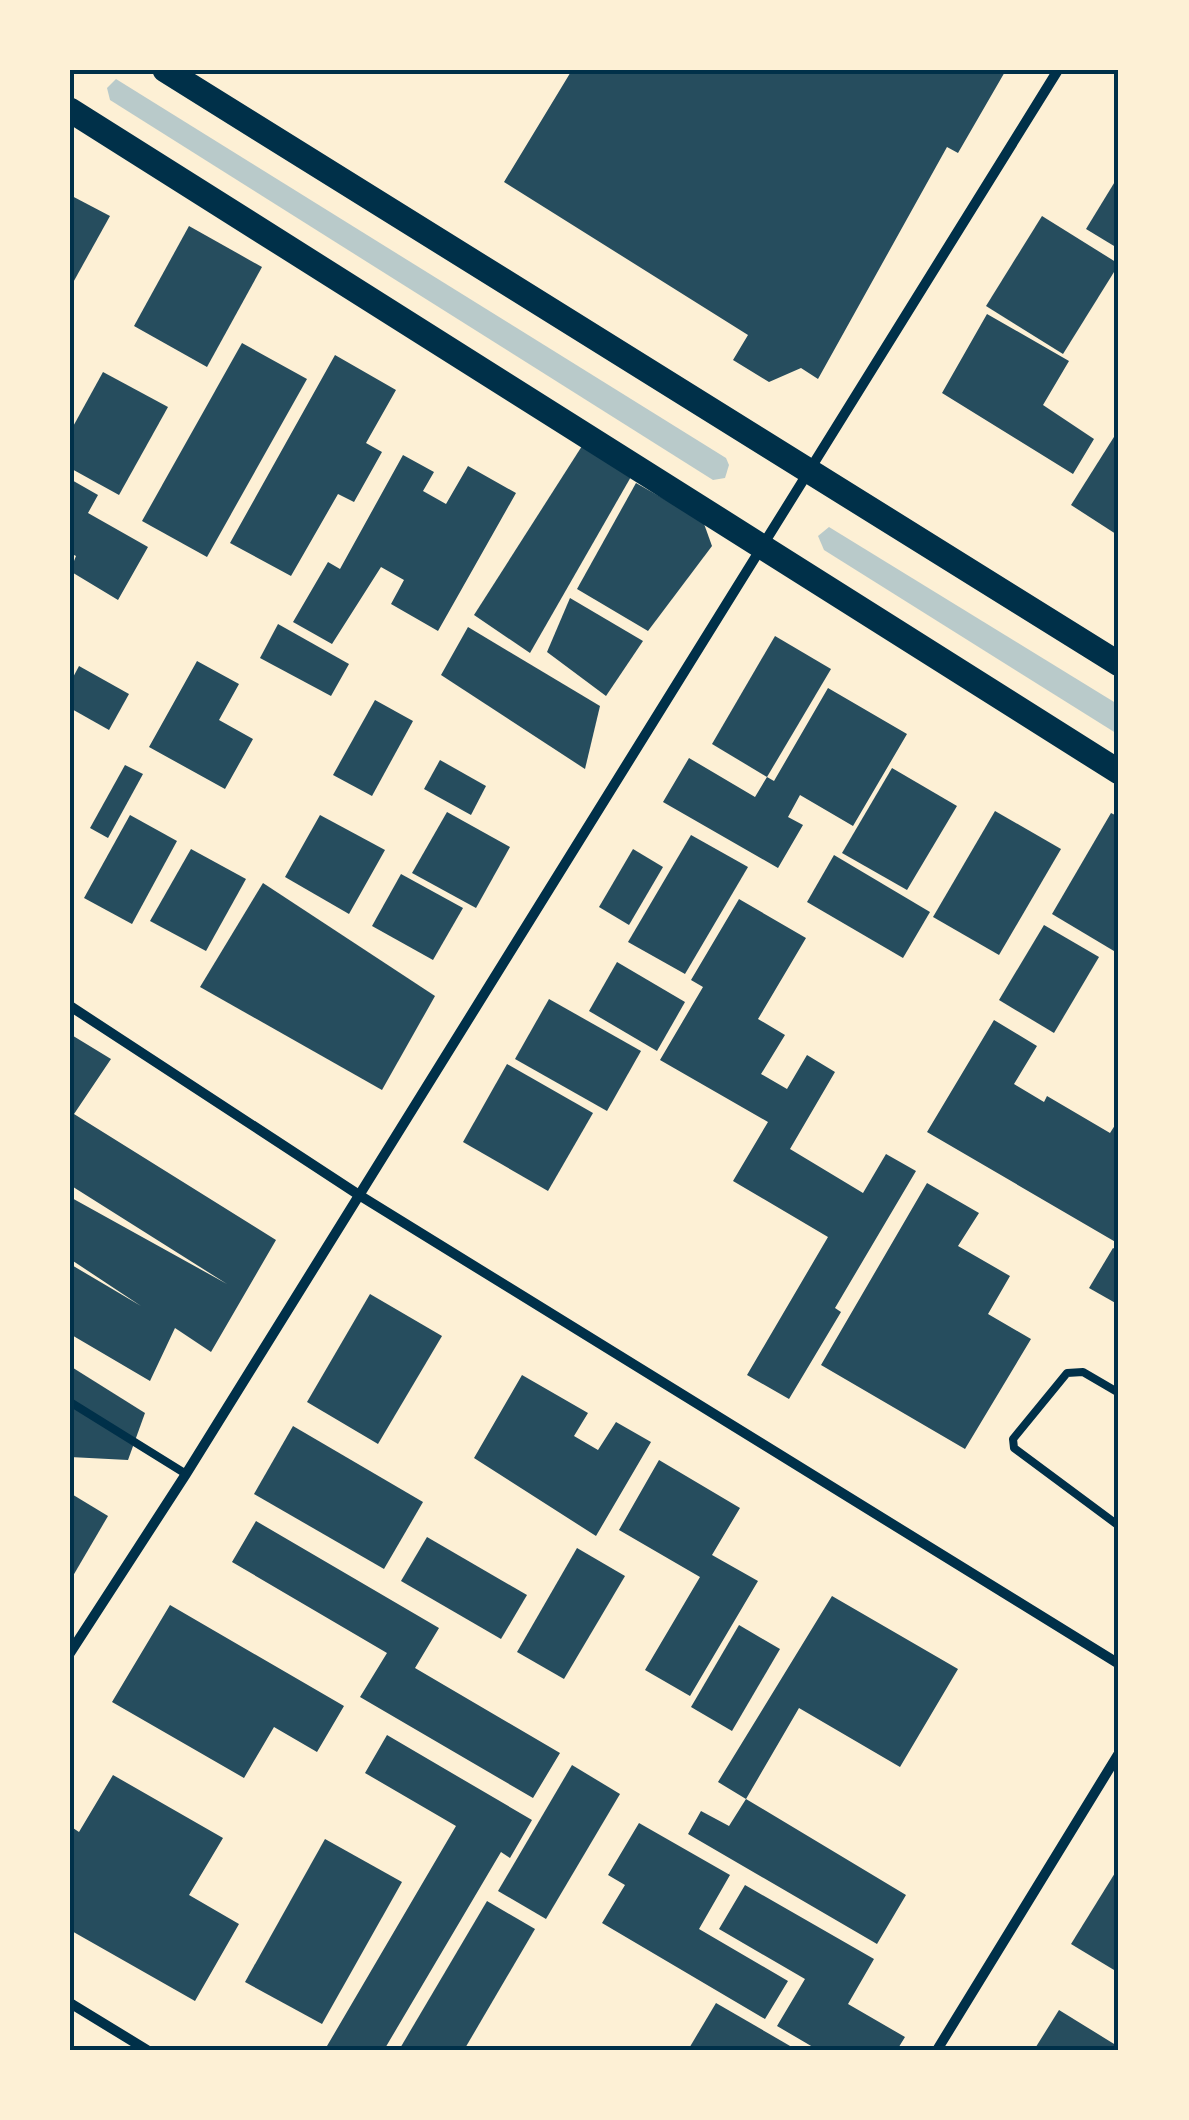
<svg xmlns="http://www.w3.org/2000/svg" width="1189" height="2120" viewBox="0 0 1189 2120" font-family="Mulish,sans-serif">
<rect width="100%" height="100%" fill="#fdf0d5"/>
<g fill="#b9caca">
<path d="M 116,79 L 726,458 L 729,465 L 725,478 L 713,480 L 110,100 L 107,88 Z"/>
<path d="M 829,527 L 1119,705 L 1119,735 L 824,550 L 818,536 Z"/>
</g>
<g fill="#264d5e">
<path d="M 572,70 L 1006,70 L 958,153 L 947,147 L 818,379 L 801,368 L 769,382 L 733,360 L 748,335 L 504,182 Z"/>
<path d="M 1119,175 L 1119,249 L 1086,229 Z"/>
<path d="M 70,195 L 110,216 L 70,288 Z"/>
<path d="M 1042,216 L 1119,264 L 1063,354 L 986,306 Z"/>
<path d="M 189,226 L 262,267 L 207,367 L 134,326 Z"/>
<path d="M 987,314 L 1069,361 L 1043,405 L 1094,439 L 1073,474 L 942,393 Z"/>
<path d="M 242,343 L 307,379 L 207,557 L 142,521 Z"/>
<path d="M 335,355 L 396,390 L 366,443 L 382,452 L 354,502 L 338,494 L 291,576 L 230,543 Z"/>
<path d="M 103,372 L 168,407 L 119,495 L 70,468 L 70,432 Z"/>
<path d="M 1119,429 L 1119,536 L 1071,505 Z"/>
<path d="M 582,446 L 632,475 L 530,653 L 474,615 Z"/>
<path d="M 403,455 L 434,472 L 423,491 L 446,504 L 468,466 L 516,493 L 438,631 L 391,604 L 404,580 L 381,567 L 332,644 L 293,622 L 328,562 L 340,569 Z"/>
<path d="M 70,479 L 98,495 L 88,513 L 148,547 L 118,600 L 70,571 L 76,556 L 70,553 Z"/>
<path d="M 636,483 L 703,521 L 712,546 L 648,631 L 577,589 Z"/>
<path d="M 570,598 L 643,641 L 606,696 L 547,652 Z"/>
<path d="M 278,624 L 349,664 L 331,696 L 260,658 Z"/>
<path d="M 468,627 L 600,706 L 585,769 L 441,675 Z"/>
<path d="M 775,636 L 831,669 L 767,777 L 712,744 Z"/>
<path d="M 197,661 L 239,684 L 219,720 L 253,739 L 225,789 L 149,747 Z"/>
<path d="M 79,666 L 129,694 L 109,730 L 70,708 L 70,683 Z"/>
<path d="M 828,688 L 907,734 L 853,826 L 800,795 L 788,817 L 803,825 L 778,868 L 663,802 L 689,758 L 755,797 L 767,777 L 774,781 Z"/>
<path d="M 375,700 L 413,721 L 372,796 L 333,775 Z"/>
<path d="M 440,760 L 486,786 L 471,815 L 424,789 Z"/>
<path d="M 125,765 L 143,774 L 108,838 L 90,828 Z"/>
<path d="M 892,768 L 957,806 L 907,890 L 842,853 Z"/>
<path d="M 995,811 L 1061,849 L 999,955 L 933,917 Z"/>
<path d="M 447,812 L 510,847 L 476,908 L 412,873 Z"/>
<path d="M 1111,813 L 1119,817 L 1119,954 L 1052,914 Z"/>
<path d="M 130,815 L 177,841 L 132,924 L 84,898 Z"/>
<path d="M 320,815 L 385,850 L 349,914 L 285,877 Z"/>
<path d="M 691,835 L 748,867 L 685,974 L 628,942 Z"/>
<path d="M 191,849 L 246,879 L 206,951 L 150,921 Z"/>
<path d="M 633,849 L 663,867 L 629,925 L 599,907 Z"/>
<path d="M 834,855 L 930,912 L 903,958 L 807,902 Z"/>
<path d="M 401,874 L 463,908 L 433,960 L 372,926 Z"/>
<path d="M 263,883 L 435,996 L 382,1090 L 200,987 Z"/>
<path d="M 739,899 L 806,938 L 758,1019 L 785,1035 L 761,1074 L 787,1089 L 807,1055 L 835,1072 L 790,1149 L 863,1193 L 886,1154 L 916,1171 L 835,1308 L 841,1312 L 789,1399 L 747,1375 L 828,1237 L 733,1181 L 768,1122 L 660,1060 L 703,987 L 691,980 Z"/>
<path d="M 1044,925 L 1099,957 L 1054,1033 L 999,1000 Z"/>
<path d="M 617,962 L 685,1002 L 657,1051 L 589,1011 Z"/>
<path d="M 549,999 L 641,1051 L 607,1111 L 515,1059 Z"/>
<path d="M 994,1020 L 1037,1046 L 1014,1084 L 1044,1102 L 1047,1096 L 1110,1133 L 1119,1119 L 1119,1244 L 927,1132 Z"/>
<path d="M 70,1034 L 111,1059 L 74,1114 L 276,1240 L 211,1352 L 175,1328 L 150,1381 L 70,1334 L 70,1264 L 141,1306 L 70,1259 L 70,1197 L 227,1284 L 70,1185 Z"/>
<path d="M 507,1064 L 593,1113 L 548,1191 L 463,1142 Z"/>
<path d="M 927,1183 L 979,1213 L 958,1246 L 1010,1276 L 988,1314 L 1031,1339 L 965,1449 L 821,1365 Z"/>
<path d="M 1113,1248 L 1119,1251 L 1119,1305 L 1089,1288 Z"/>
<path d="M 370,1294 L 442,1336 L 378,1444 L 307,1402 Z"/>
<path d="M 70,1366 L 145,1413 L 128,1460 L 70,1457 Z"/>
<path d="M 522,1375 L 588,1413 L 574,1436 L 598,1450 L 616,1422 L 651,1442 L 596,1536 L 474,1458 Z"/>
<path d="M 293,1426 L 423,1502 L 384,1569 L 254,1494 Z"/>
<path d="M 659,1460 L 740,1508 L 712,1555 L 758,1581 L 690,1696 L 645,1670 L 700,1577 L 619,1530 Z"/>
<path d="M 70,1493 L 108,1516 L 70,1581 Z"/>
<path d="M 256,1521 L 439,1628 L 415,1668 L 560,1753 L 533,1798 L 360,1697 L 387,1653 L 232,1562 Z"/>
<path d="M 427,1537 L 527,1595 L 501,1639 L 401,1581 Z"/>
<path d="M 577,1548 L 625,1576 L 564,1679 L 517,1652 Z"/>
<path d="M 832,1596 L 958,1669 L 900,1767 L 799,1708 L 746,1799 L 718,1782 Z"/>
<path d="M 170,1605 L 344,1706 L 317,1752 L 274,1727 L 244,1778 L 112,1702 Z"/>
<path d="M 739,1625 L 780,1649 L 732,1731 L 691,1707 Z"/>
<path d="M 387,1735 L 532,1820 L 510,1858 L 501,1852 L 384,2050 L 333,2050 L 327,2046 L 456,1826 L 365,1773 Z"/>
<path d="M 572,1765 L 620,1794 L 546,1919 L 498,1891 Z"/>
<path d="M 113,1775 L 223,1838 L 189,1895 L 239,1924 L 195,2001 L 70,1930 L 70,1826 L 79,1832 Z"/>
<path d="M 746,1799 L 906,1895 L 877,1944 L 688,1834 L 701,1811 L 729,1826 Z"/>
<path d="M 639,1823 L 730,1875 L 699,1929 L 788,1981 L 765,2019 L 602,1923 L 625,1885 L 608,1875 Z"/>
<path d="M 325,1839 L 402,1882 L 322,2024 L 245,1982 Z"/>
<path d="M 1115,1873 L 1119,1876 L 1119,1973 L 1071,1944 Z"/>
<path d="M 745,1885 L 874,1959 L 848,2004 L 905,2037 L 897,2050 L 818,2050 L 777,2026 L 805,1979 L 719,1929 Z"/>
<path d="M 487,1901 L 535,1929 L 464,2050 L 399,2050 Z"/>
<path d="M 716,2003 L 797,2050 L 688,2050 Z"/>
<path d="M 1059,2010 L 1119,2047 L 1119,2050 L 1034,2050 Z"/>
</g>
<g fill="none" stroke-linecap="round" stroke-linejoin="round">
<g stroke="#003049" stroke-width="8">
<path d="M 1119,1393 L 1083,1372 L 1067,1373 L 1013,1439 L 1014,1448 L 1119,1526"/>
<path d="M 70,1402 L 186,1474"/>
</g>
<g stroke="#003049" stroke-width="10">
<path d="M 70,1006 L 359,1195 L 1119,1664"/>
<path d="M 70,1653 L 186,1474 L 1058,70"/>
<path d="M 70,2003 L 147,2050"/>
<path d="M 937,2050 L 1119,1753"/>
</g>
<g stroke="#003049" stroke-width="25">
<path d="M 165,70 L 1119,664"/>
<path d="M 70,110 L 1119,772"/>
</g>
</g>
<rect width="1189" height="2120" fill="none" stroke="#fdf0d5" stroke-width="145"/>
<rect x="72" y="72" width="1044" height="1976" fill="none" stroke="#003049" stroke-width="4"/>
</svg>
